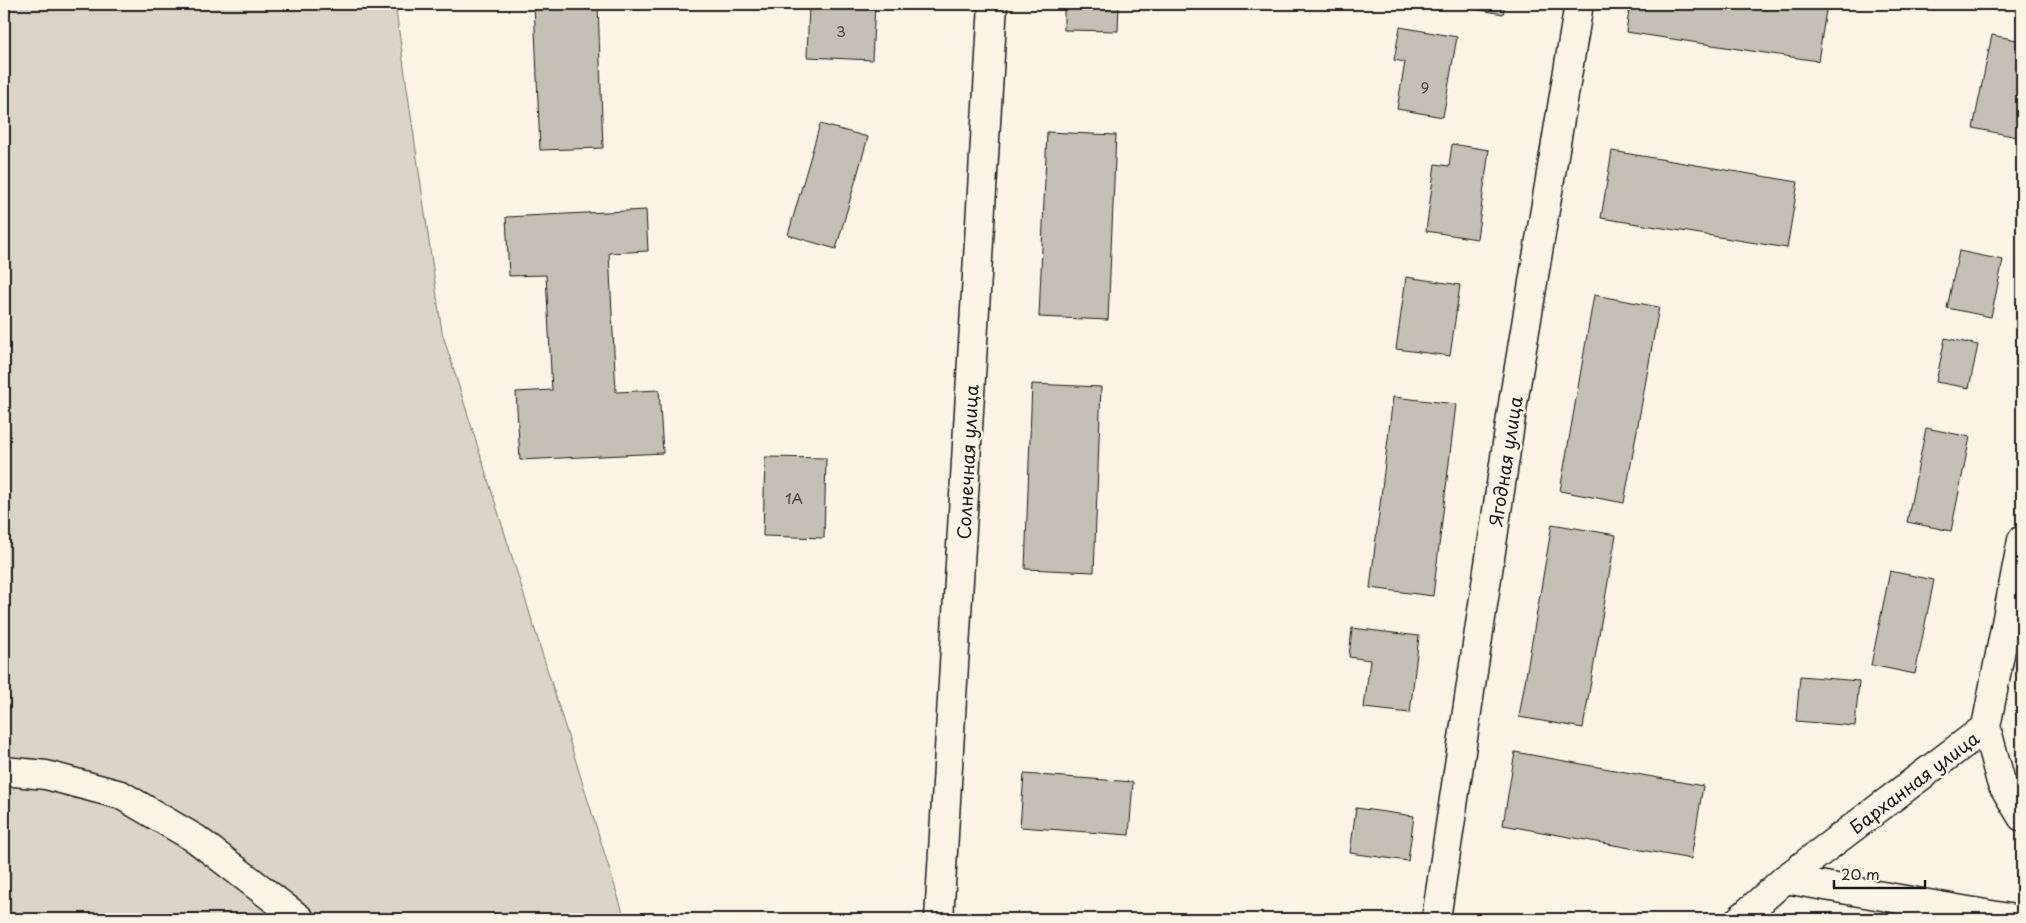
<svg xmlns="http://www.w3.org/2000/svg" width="2026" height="923" viewBox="0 0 2026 923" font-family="'Playpen Sans',sans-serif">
<rect width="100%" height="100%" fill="#fcf5e5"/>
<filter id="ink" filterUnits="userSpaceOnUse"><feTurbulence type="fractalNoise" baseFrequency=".02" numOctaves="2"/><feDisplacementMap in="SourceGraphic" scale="10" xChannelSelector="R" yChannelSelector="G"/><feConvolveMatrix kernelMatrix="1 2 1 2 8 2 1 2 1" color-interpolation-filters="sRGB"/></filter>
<g filter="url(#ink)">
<path fill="#dbd5c8" stroke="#7c7872" d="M 4,4 L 395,4 L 442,332 L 625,919 L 4,919 Z"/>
<g fill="#c4c0b3" stroke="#1c1c1c">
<path d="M 534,4 L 598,4 L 603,148 L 540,150 Z"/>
<path d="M 809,4 L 875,4 L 872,60 L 807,57 Z"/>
<path d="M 1064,4 L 1119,4 L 1118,31 L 1064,30 Z"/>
<path d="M 1459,4 L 1505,4 L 1503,14 L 1458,6 Z"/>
<path d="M 1630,4 L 1827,4 L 1818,61 L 1626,32 Z"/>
<path d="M 1400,27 L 1457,37 L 1443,117 L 1397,109 L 1405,62 L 1394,60 Z"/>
<path d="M 1992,35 L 2022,41 L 2022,112 L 2017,137 L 1973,128 Z"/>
<path d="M 820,124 L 868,137 L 836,249 L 788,235 Z"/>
<path d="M 1047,132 L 1116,135 L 1108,320 L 1039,317 Z"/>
<path d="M 1452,144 L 1489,150 L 1477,239 L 1426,231 L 1435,164 L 1449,166 Z"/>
<path d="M 1612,151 L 1798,182 L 1787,248 L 1601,218 Z"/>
<path d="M 646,210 L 648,251 L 609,253 L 616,392 L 659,390 L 663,453 L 520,460 L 516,392 L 552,390 L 546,275 L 509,276 L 506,217 Z"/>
<path d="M 1959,251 L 2003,260 L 1991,317 L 1947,308 Z"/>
<path d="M 1406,277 L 1460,285 L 1450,356 L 1396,349 Z"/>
<path d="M 1594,295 L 1659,307 L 1624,503 L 1560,491 Z"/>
<path d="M 1945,338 L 1978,345 L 1969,388 L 1936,382 Z"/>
<path d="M 1032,384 L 1101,387 L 1094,572 L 1025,569 Z"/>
<path d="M 1393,397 L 1456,404 L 1433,596 L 1370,588 Z"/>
<path d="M 1926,428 L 1970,437 L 1951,531 L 1907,522 Z"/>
<path d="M 765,457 L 826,458 L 824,538 L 763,536 Z"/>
<path d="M 1552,524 L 1616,535 L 1583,728 L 1519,717 Z"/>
<path d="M 1890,571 L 1934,580 L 1915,674 L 1871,665 Z"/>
<path d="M 1352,628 L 1419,636 L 1410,713 L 1364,708 L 1370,660 L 1349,657 Z"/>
<path d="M 1800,676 L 1859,681 L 1855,726 L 1796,721 Z"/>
<path d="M 1515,752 L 1703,786 L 1691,859 L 1503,825 Z"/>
<path d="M 1024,774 L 1133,782 L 1129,835 L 1020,827 Z"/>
<path d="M 1356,808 L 1414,816 L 1408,861 L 1350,853 Z"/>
</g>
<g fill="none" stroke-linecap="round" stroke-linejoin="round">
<defs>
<g id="street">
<path d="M 1986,727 L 2001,782 L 2022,817"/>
<path d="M 1785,879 L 2014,919"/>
<path d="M 939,919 L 993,4"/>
<path d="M 1436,919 L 1514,397 L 1579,4"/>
<path d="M 1740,919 L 1785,879 L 1986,727 L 2022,540"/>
</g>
<path id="secondary" d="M 4,771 L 46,775 L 121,795 L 196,839 L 300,919"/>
</defs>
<use href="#street" stroke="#1c1c1c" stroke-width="31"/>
<use href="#secondary" stroke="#1c1c1c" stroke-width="31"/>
<use href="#street" stroke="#fcf5e5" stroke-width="28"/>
<use href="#secondary" stroke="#fcf5e5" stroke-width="28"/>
</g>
</g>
<g text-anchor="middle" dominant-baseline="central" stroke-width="5" stroke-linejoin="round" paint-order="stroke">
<g font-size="15" fill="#464542">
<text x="841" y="30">3</text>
<text x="1425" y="86">9</text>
<text x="794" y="497">1А</text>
</g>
<g font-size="18" fill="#1c1c1c" stroke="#fcf5e5">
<text transform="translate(1505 461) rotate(-81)">Ягодная улица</text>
<text transform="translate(967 462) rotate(-87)">Солнечная улица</text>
<text transform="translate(1914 782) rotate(-37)">Барханная улица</text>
</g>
</g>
<rect width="2026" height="923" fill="none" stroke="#fcf5e5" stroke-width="20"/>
<rect x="10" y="10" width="2006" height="903" fill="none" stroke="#1c1c1c" stroke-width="2" filter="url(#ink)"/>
<path d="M1834 880v8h91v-8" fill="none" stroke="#1c1c1c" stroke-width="2.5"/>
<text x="1841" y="880" font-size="15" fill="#1c1c1c" stroke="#fcf5e5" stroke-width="4" paint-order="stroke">20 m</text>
</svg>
